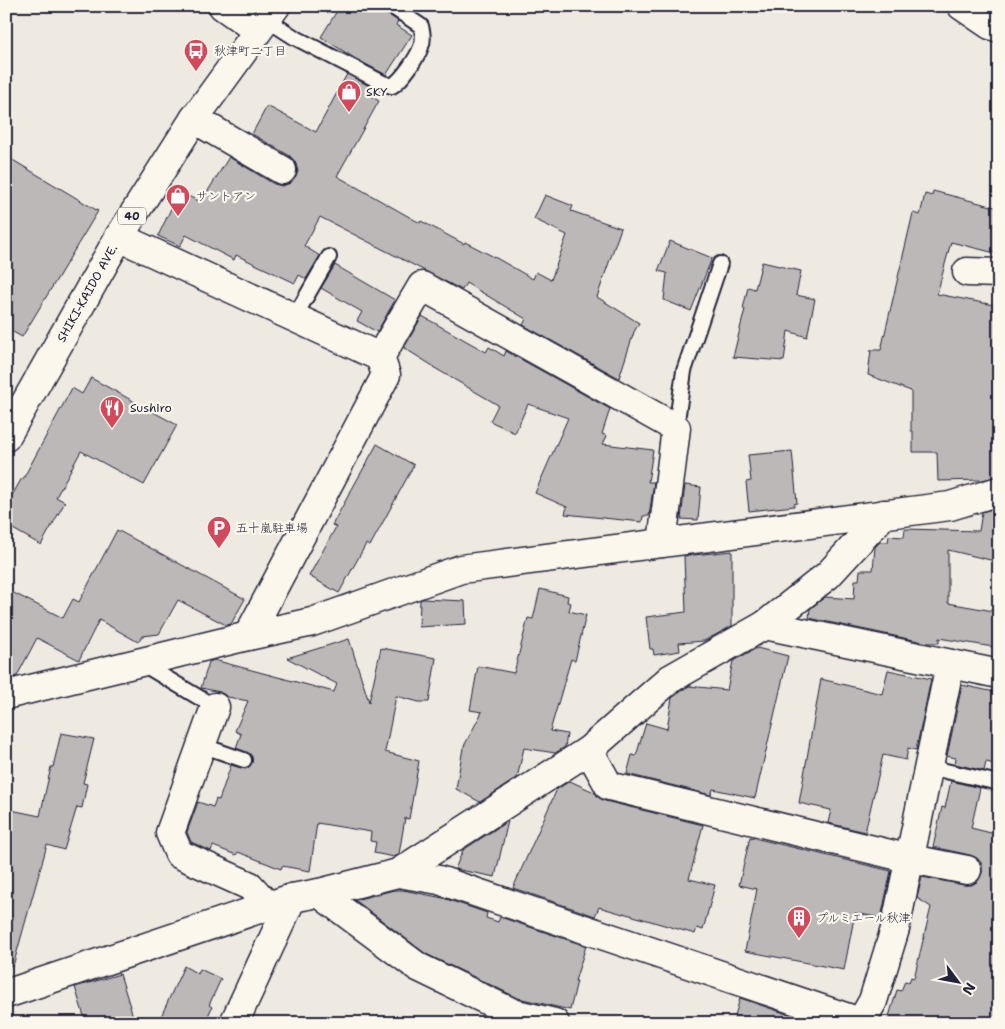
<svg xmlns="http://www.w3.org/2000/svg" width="1005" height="1029" viewBox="0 0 1005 1029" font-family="'Shantell Sans','Klee One',sans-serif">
<rect width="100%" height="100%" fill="#eeeae2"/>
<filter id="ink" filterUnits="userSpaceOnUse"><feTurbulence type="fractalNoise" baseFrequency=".02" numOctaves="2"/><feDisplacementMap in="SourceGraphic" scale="10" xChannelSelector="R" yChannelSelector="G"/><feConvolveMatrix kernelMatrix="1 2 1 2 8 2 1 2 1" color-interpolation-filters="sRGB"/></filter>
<g filter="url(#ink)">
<g fill="#bcb8b8" stroke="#22223b">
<path d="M 340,6 L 381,6 L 386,13 L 398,21 L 396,25 L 412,35 L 386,75 L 356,59 L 321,37 Z"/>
<path d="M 347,74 L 377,90 L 372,97 L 379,101 L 337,176 L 420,223 L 421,221 L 464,244 L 465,242 L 498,259 L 533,279 L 536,272 L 551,280 L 567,235 L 534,219 L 545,195 L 573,206 L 571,211 L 621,228 L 597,297 L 639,323 L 634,332 L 619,378 L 523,325 L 526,319 L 466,283 L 462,290 L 320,217 L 304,246 L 320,256 L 306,279 L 299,275 L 295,283 L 236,255 L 234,260 L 186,235 L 180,246 L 158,236 L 179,192 L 201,202 L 229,157 L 274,184 L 282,186 L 290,183 L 296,177 L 298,171 L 295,162 L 290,156 L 252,134 L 267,106 L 316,132 Z"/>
<path d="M 6,156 L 98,211 L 22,337 L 6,328 Z"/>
<path d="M 933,191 L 999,208 L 999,254 L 951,242 L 937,294 L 999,306 L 999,476 L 982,480 L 938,481 L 937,452 L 913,452 L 913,431 L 911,431 L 911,391 L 868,375 L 871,350 L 881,350 L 913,213 L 920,215 L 925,194 L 932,196 Z"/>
<path d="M 670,241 L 712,258 L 691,311 L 664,300 L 667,273 L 658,271 Z"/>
<path d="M 762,262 L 801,271 L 796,295 L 815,299 L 807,337 L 788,331 L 784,361 L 733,357 L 745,309 L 743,309 L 748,287 L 755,289 Z"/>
<path d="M 335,265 L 395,300 L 377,332 L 357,321 L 362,312 L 321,288 Z"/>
<path d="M 422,316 L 486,352 L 489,347 L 504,356 L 506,351 L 610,409 L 602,434 L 607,436 L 603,444 L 653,450 L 648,482 L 654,482 L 649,516 L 643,516 L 642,522 L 565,514 L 567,507 L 535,493 L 568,418 L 528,404 L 515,433 L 490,421 L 498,405 L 433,367 L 433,366 L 404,348 Z"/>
<path d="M 91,378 L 177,425 L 144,485 L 81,451 L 56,497 L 65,502 L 41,545 L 6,525 L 6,506 L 22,478 L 23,479 L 72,388 L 82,394 Z"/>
<path d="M 377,444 L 414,465 L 370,546 L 366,544 L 339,593 L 309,576 L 336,527 L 332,525 Z"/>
<path d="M 792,451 L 797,503 L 794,504 L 794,506 L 749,511 L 746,482 L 751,481 L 748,455 Z"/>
<path d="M 685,485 L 701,487 L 698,520 L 681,519 Z"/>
<path d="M 999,507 L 999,562 L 948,550 L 948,603 L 999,612 L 999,648 L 939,638 L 939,643 L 928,643 L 809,618 L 810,609 L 825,597 L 854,599 L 855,580 L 859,580 L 860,570 L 873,570 L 875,547 L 880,542 L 888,542 L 889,536 L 904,537 L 905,529 L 979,531 L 982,512 Z"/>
<path d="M 117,530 L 245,599 L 231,624 L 226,625 L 178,600 L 159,634 L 142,636 L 138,642 L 99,620 L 79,660 L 37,638 L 17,676 L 6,679 L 6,589 L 63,618 L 73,599 L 79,602 Z"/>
<path d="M 732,551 L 732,626 L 704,641 L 679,643 L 680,651 L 654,655 L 653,649 L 650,649 L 646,617 L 686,612 L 684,556 Z"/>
<path d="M 540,589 L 568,596 L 567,602 L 571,603 L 569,611 L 586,615 L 575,661 L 571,659 L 550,731 L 567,734 L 565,747 L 555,753 L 524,748 L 517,778 L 480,802 L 456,789 L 463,748 L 482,712 L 470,710 L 478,666 L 514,673 L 528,618 L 533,619 Z"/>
<path d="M 422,599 L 465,601 L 466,624 L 419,627 L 420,600 Z"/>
<path d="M 349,639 L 369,702 L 381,648 L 436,658 L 429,702 L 419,702 L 396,696 L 385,752 L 419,761 L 409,819 L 405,818 L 399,854 L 394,857 L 374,853 L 376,842 L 370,841 L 371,832 L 317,823 L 310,871 L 282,866 L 281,869 L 238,852 L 236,855 L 213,846 L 211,851 L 191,842 L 187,832 L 198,802 L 213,807 L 216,799 L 219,800 L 231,765 L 245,769 L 249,767 L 252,762 L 250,754 L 236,748 L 241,734 L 235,731 L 248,701 L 228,697 L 220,692 L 201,688 L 209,662 L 214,660 L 334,692 L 337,684 L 287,658 Z"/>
<path d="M 757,648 L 788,656 L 755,798 L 713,789 L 711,795 L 627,774 L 632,755 L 636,756 L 646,723 L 667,729 L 672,698 L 689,686 L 727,690 L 733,661 Z"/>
<path d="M 888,670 L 931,679 L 916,750 L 908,748 L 906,760 L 883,755 L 865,832 L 828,823 L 831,810 L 799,803 L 821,679 L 882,694 Z"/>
<path d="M 962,685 L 999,693 L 999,765 L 986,762 L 984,771 L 955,764 L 956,758 L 947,756 Z"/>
<path d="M 61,733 L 94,739 L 83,783 L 87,784 L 82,808 L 77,807 L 64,850 L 47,845 L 13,966 L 6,965 L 6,809 L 40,816 L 51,767 L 53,767 Z"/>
<path d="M 570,781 L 594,792 L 599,798 L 605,801 L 703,825 L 689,879 L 715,885 L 703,930 L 697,928 L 695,934 L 623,913 L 623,914 L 599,907 L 595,916 L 513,888 L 557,789 Z"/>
<path d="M 951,781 L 980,788 L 971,828 L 999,835 L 999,976 L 994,1000 L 998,1001 L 996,1023 L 887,1023 L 897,990 L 901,991 L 905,981 L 909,982 L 911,977 L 914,978 L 931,907 L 917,898 L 922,877 L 964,885 L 972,885 L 978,881 L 982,873 L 982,864 L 977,858 L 970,855 L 933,847 L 942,807 L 945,808 Z"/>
<path d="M 508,821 L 495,877 L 455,869 L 463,850 Z"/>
<path d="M 750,837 L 891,871 L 881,918 L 855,913 L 844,970 L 745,951 L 757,889 L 739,885 Z"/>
<path d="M 394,890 L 403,890 L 443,898 L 487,913 L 486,918 L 498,922 L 500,917 L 586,946 L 575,981 L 577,981 L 570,1010 L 518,998 L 426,954 L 355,900 Z"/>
<path d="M 184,966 L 198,974 L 200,969 L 221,979 L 209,1005 L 212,1007 L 205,1023 L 158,1023 Z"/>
<path d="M 120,974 L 135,1023 L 86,1023 L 75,987 Z"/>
<path d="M 740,998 L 813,1023 L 733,1023 Z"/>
</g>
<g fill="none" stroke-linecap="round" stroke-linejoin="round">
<defs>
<g id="service">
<path d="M 266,19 L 294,37 L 383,83 L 392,86 C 402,80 417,58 421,47 C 424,40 423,33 421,26 L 391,6"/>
<path d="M 294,318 L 329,257"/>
<path d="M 676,428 L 684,371 L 720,264"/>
<path d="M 141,663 L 215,707"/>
<path d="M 201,745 L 244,760"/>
<path d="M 928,767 L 999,783"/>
</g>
<g id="minor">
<path d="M 223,6 L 257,30"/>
<path d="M 962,6 L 990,25 L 999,28"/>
<path d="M 194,119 L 282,170"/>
<path d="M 119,237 L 380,357 L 386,375 L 248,636"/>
<path d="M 967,272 L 999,273"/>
<path d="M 380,357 L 422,286 L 676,428 L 662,543"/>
<path d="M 765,625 L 999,674"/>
<path d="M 6,695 L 248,636 L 312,622 L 461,569 L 950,506 L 999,491"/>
<path d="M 215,707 L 170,833 L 179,854 L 250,886 L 268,906"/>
<path d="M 589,750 L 609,786 L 911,859 L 967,870"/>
<path d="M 398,873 L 589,750 L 670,679 L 765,625 L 828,575 L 884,514"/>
<path d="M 319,893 L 418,967 L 513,1013 L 555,1023"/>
<path d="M 6,994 L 292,898 L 319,893 L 398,873 L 439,880 L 863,1023"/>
<path d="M 861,1022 L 873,1001 L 895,929 L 950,664"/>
<path d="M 234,1023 L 292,898"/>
</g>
<g id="primary">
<path id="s1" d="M 6,437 L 119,237 L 194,119 L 276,6"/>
</g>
</defs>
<use href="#service" stroke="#22223b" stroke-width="18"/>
<use href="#minor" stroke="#22223b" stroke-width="31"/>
<use href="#primary" stroke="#22223b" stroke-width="31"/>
<use href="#service" stroke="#fbf7ec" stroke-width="14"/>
<use href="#minor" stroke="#fbf7ec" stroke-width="28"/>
<use href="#primary" stroke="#fbf7ec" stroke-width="28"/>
</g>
</g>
<defs>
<symbol id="bus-pin" viewBox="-11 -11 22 30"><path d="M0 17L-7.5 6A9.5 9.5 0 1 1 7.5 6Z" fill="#d1495b" stroke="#fbf7ec"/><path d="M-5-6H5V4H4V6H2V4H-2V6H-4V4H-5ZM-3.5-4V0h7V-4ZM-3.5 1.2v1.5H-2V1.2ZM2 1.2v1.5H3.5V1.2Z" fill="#fff"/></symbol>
<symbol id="shop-pin" viewBox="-11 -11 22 30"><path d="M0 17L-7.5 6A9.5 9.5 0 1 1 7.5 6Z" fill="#d1495b" stroke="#fbf7ec"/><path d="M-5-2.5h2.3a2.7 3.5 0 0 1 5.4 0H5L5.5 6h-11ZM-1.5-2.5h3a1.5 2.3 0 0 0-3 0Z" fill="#fff"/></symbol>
<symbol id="restaurant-pin" viewBox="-11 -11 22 30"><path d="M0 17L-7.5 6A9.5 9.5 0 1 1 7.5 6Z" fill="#d1495b" stroke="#fbf7ec"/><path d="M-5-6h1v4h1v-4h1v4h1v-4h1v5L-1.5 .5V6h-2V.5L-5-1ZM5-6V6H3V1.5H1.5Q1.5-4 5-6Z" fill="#fff"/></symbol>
<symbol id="parking-pin" viewBox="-11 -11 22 30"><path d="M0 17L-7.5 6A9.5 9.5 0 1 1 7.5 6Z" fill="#d1495b" stroke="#fbf7ec"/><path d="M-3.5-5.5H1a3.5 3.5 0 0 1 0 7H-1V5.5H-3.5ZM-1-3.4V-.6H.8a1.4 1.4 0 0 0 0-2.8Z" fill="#fff"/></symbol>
<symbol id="building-pin" viewBox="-11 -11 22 30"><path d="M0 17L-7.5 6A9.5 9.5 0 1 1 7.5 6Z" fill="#d1495b" stroke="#fbf7ec"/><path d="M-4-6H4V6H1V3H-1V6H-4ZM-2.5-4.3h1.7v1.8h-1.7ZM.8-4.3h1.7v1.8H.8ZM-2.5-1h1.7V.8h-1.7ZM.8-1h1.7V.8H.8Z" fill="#fff"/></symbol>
</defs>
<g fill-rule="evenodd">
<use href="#bus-pin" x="182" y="37" width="28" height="38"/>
<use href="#shop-pin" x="335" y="78" width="28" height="38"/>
<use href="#shop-pin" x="164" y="182" width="28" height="38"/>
<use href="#restaurant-pin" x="98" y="394" width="28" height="38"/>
<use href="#parking-pin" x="205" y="514" width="28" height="38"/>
<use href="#building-pin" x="785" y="904" width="28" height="38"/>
</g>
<g text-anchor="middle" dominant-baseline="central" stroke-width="4.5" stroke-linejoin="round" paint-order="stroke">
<rect fill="#fbf7ec" stroke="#636270" stroke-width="1" x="118" y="207.5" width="28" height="17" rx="4"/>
<g font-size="11" font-weight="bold" fill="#22223b">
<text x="132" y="216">40</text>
</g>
<g font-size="12" fill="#22223b" stroke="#fbf7ec" text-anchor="start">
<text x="214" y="51">秋津町二丁目</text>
<text x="366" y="92">SKY</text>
<text x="196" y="196">サントアン</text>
<text x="130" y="408">Sushiro</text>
<text x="236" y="528">五十嵐駐車場</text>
<text x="816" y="918">プルミエール秋津</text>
</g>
<g font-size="12" fill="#22223b" stroke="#fbf7ec">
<text stroke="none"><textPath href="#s1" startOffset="165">SHIKI-KAIDO AVE.</textPath></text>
</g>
</g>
<rect width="1005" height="1029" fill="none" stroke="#fbf7ec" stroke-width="25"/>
<rect x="12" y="12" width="980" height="1004" fill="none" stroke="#22223b" stroke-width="2" filter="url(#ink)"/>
<g transform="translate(958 982) rotate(122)" stroke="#fbf7ec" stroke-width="4" paint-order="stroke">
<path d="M0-4L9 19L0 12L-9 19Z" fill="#22223b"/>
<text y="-8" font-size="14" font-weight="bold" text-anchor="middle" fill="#22223b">N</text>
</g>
</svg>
